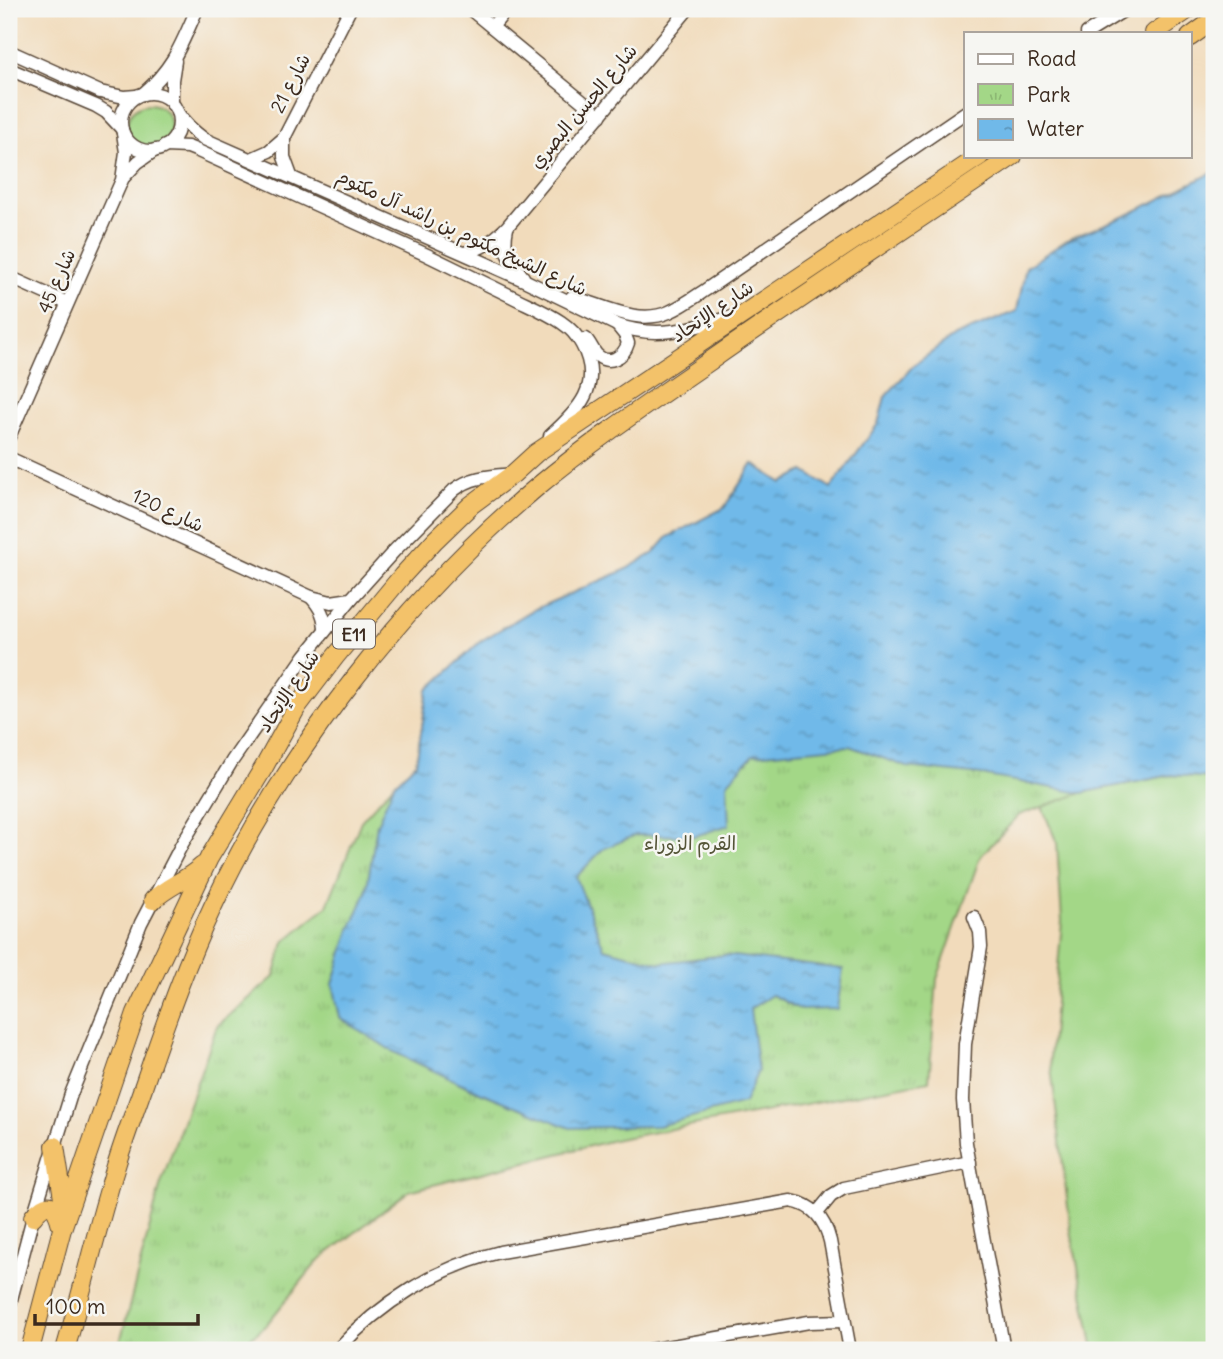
<svg xmlns="http://www.w3.org/2000/svg" width="1223" height="1359" viewBox="0 0 1223 1359" font-family="Delius,'Playpen Sans Arabic',sans-serif">
<defs>
<pattern id="park-tufts" width="24" height="20" patternUnits="userSpaceOnUse" patternTransform="scale(1.75)"><rect width="24" height="20" fill="#a3d787"/><path d="M3 7l-1-3M5 7V3M7 7l1-3M15 17l-1-3M17 17v-4M19 17l1-3" fill="none" stroke="#8db974"/></pattern>
<pattern id="water-ripples" width="26" height="14" patternUnits="userSpaceOnUse" patternTransform="scale(1.75)"><rect width="26" height="14" fill="#70b9e9"/><path d="M2 4q2-2 4 0t4 0M15 11q2-2 4 0t4 0" fill="none" stroke="#5d97bc"/></pattern>
</defs>
<rect width="100%" height="100%" fill="#f6f6f2"/>
<filter id="ink" filterUnits="userSpaceOnUse"><feTurbulence type="fractalNoise" baseFrequency=".0143" numOctaves="2"/><feDisplacementMap in="SourceGraphic" scale="14" xChannelSelector="R" yChannelSelector="G"/><feConvolveMatrix kernelMatrix="1 2 1 2 8 2 1 2 1" color-interpolation-filters="sRGB"/></filter>
<filter id="wash" filterUnits="userSpaceOnUse"><feTurbulence type="fractalNoise" baseFrequency=".00686" numOctaves="4" result="noise"/><feDisplacementMap in="SourceGraphic" scale="28" xChannelSelector="R" yChannelSelector="G"/><feGaussianBlur stdDeviation="1.57" result="paint"/><feColorMatrix in="noise" values="0 0 0 0 0 0 0 0 0 0 0 0 0 0 0 0 0 1.4 0 .05"/><feComposite in="paint" operator="in"/></filter>
<g filter="url(#wash)">
<rect width="100%" height="100%" fill="#f1dbbb"/>
<g fill="#a3d787" stroke="#6f8052" stroke-width="2">
<circle cx="149" cy="126" r="22"/>
<path d="M 1171,775 L 1214,778 L 1214,1350 L 1094,1350 L 1071,1231 L 1050,1059 L 1062,921 L 1057,843 L 1042,807 L 1081,793 Z"/>
</g>
<path fill="url(#park-tufts)" stroke="#6f8052" stroke-width="2" d="M 1214,172 L 1214,778 L 1171,775 L 1081,793 L 1019,815 L 980,857 L 937,979 L 929,1081 L 618,1139 L 409,1191 L 318,1261 L 266,1325 L 237,1350 L 118,1350 L 161,1183 L 217,1026 L 274,977 L 284,942 L 327,906 L 361,821 L 394,784 L 416,763 L 428,690 L 481,641 L 533,610 L 623,571 L 654,553 L 668,537 L 724,508 L 753,464 L 782,483 L 804,471 L 831,488 L 878,424 L 885,397 L 914,365 L 955,336 L 1017,311 L 1026,267 L 1069,239 L 1126,216 Z"/>
<path fill="url(#water-ripples)" stroke="#567284" stroke-width="2" d="M 1214,172 L 1214,778 L 1171,775 L 1081,793 L 981,775 L 907,767 L 849,746 L 753,755 L 727,783 L 729,825 L 695,836 L 636,835 L 603,849 L 576,877 L 604,948 L 660,963 L 725,955 L 843,969 L 837,1009 L 801,1010 L 772,995 L 750,1009 L 758,1071 L 744,1103 L 658,1126 L 570,1128 L 477,1091 L 394,1052 L 340,1018 L 333,984 L 350,929 L 366,893 L 377,824 L 394,784 L 416,763 L 428,690 L 481,641 L 533,610 L 623,571 L 654,553 L 668,537 L 724,508 L 753,464 L 782,483 L 804,471 L 831,488 L 878,424 L 885,397 L 914,365 L 955,336 L 1017,311 L 1026,267 L 1069,239 L 1126,216 Z"/>
</g>
<g filter="url(#ink)">
<g fill="none" stroke-linecap="round" stroke-linejoin="round">
<defs>
<g id="minor">
<path d="M 470,9 L 600,116"/>
<path d="M 492,27 L 507,9"/>
<path d="M 1087,33 L 1126,9"/>
<path d="M 9,51 L 100,92 L 124,97 L 136,96"/>
<path d="M 9,69 L 96,106 L 106,112 L 122,129"/>
<circle cx="150" cy="122" r="29"/>
<path d="M 143,94 C 174,67 181,45 197,9"/>
<path d="M 172,104 L 172,80 L 175,61"/>
<path d="M 177,112 C 185,124 193,131 204,139 L 526,281 L 617,325 C 658,340 692,328 732,317"/>
<path d="M 284,138 L 284,157 L 291,176"/>
<path d="M 165,146 L 188,147 L 198,151 C 274,185 350,220 427,255 C 456,269 484,283 513,297 C 529,305 546,312 561,322 C 570,328 577,335 582,345 C 604,385 578,411 550,436"/>
<path d="M 251,159 L 269,151 L 284,138 L 350,9"/>
<path d="M 124,177 L 138,162 L 155,150"/>
<path d="M 507,228 C 502,252 509,259 523,277"/>
<path d="M 464,253 C 482,249 494,240 507,227 L 688,9"/>
<path d="M 9,277 L 67,303"/>
<path d="M 572,297 C 603,305 638,326 669,312 C 683,306 695,297 707,289 L 966,112"/>
<path d="M 586,339 C 590,343 592,349 596,354 C 608,367 624,357 628,343 L 625,335 L 617,325"/>
<path d="M 9,437 L 122,180 L 126,152 L 123,133"/>
<path d="M 9,458 L 311,597 L 331,602 L 351,599"/>
<path d="M 311,597 C 321,608 325,617 325,631"/>
<path d="M 974,917 L 980,932 L 981,947 L 965,1044 L 963,1100 L 966,1143 L 1004,1350"/>
<path d="M 817,1213 L 831,1196 L 844,1188 L 970,1162"/>
<path d="M 9,1307 L 33,1217 L 71,1094 L 141,923 L 182,844 L 232,761 L 305,656 L 351,599 L 395,550 L 454,490 C 472,476 491,476 513,474"/>
<path d="M 337,1350 C 380,1303 437,1267 500,1252 L 791,1201 C 814,1205 825,1220 830,1241 L 850,1350"/>
<path d="M 649,1350 L 809,1322 L 844,1321"/>
</g>
<g id="highway">
<path d="M 1154,33 L 1189,9"/>
<path d="M 1190,37 L 1214,20"/>
<path d="M 153,900 C 168,886 187,880 202,866"/>
<path d="M 55,1146 L 65,1211"/>
<path d="M 33,1217 C 48,1198 56,1204 61,1225"/>
<path d="M 30,1350 L 62,1229 L 136,1013 L 209,858 L 264,767 L 297,707 L 335,657 L 402,576 L 435,540 L 471,505 L 513,474 L 536,453 L 980,156"/>
<path d="M 65,1350 C 83,1289 97,1227 116,1166 C 125,1136 137,1106 147,1076 C 167,1018 187,961 213,906 C 285,752 407,597 537,487 C 592,441 652,401 710,361 C 810,291 912,224 1013,156"/>
</g>
</defs>
<use href="#minor" stroke="#564536" stroke-width="15"/>
<use href="#highway" stroke="#564536" stroke-width="20"/>
<use href="#minor" stroke="#fff" stroke-width="12"/>
<use href="#highway" stroke="#f3c26a" stroke-width="18"/>
</g>
</g>
<g text-anchor="middle" dominant-baseline="central" stroke-width="5" stroke-linejoin="round" paint-order="stroke">
<rect fill="#f6f6f2" stroke="#73675e" stroke-width="2" x="333" y="619.5" width="42" height="29" rx="5"/>
<g font-size="18" font-weight="bold" fill="#3b2a1e">
<text x="354" y="634">E11</text>
</g>
<g font-size="19" fill="#3b2a1e" stroke="#f6f6f2">
<text transform="translate(290 83) rotate(-63)">شارع 21</text>
<text transform="translate(583 106) rotate(-50)">شارع الحسن البصري</text>
<text transform="translate(462 232) rotate(25)">شارع الشيخ مكتوم بن راشد آل مكتوم</text>
<text transform="translate(56 281) rotate(-67)">شارع 45</text>
<text transform="translate(712 311) rotate(-34)">شارع الإتحاد</text>
<text transform="translate(168 510) rotate(25)">شارع 120</text>
<text transform="translate(288 691) rotate(-56)">شارع الإتحاد</text>
</g>
<g font-size="19" fill="#555538" stroke="#f6f6f2">
<text x="690" y="843">القرم الزوراء</text>
</g>
</g>
<rect width="1223" height="1359" fill="none" stroke="#f6f6f2" stroke-width="35"/>
<rect x="964" y="32" width="228" height="126" fill="#f6f6f2" stroke="#aba49d" stroke-width="2"/>
<rect x="978" y="54" width="35" height="10" fill="#ffffff" stroke="#aba49d" stroke-width="2"/>
<text x="1027" y="66" font-size="21" fill="#3b2a1e">Road</text>
<rect x="978" y="84" width="35" height="21" fill="url(#park-tufts)" stroke="#aba49d" stroke-width="2"/>
<text x="1027" y="102" font-size="21" fill="#3b2a1e">Park</text>
<rect x="978" y="119" width="35" height="21" fill="url(#water-ripples)" stroke="#aba49d" stroke-width="2"/>
<text x="1027" y="136" font-size="21" fill="#3b2a1e">Water</text>
<path d="M35 1314v10h163v-10" fill="none" stroke="#3b2a1e" stroke-width="3.5"/>
<text x="46" y="1314" font-size="21" fill="#3b2a1e" stroke="#f6f6f2" stroke-width="5" paint-order="stroke">100 m</text>
</svg>
